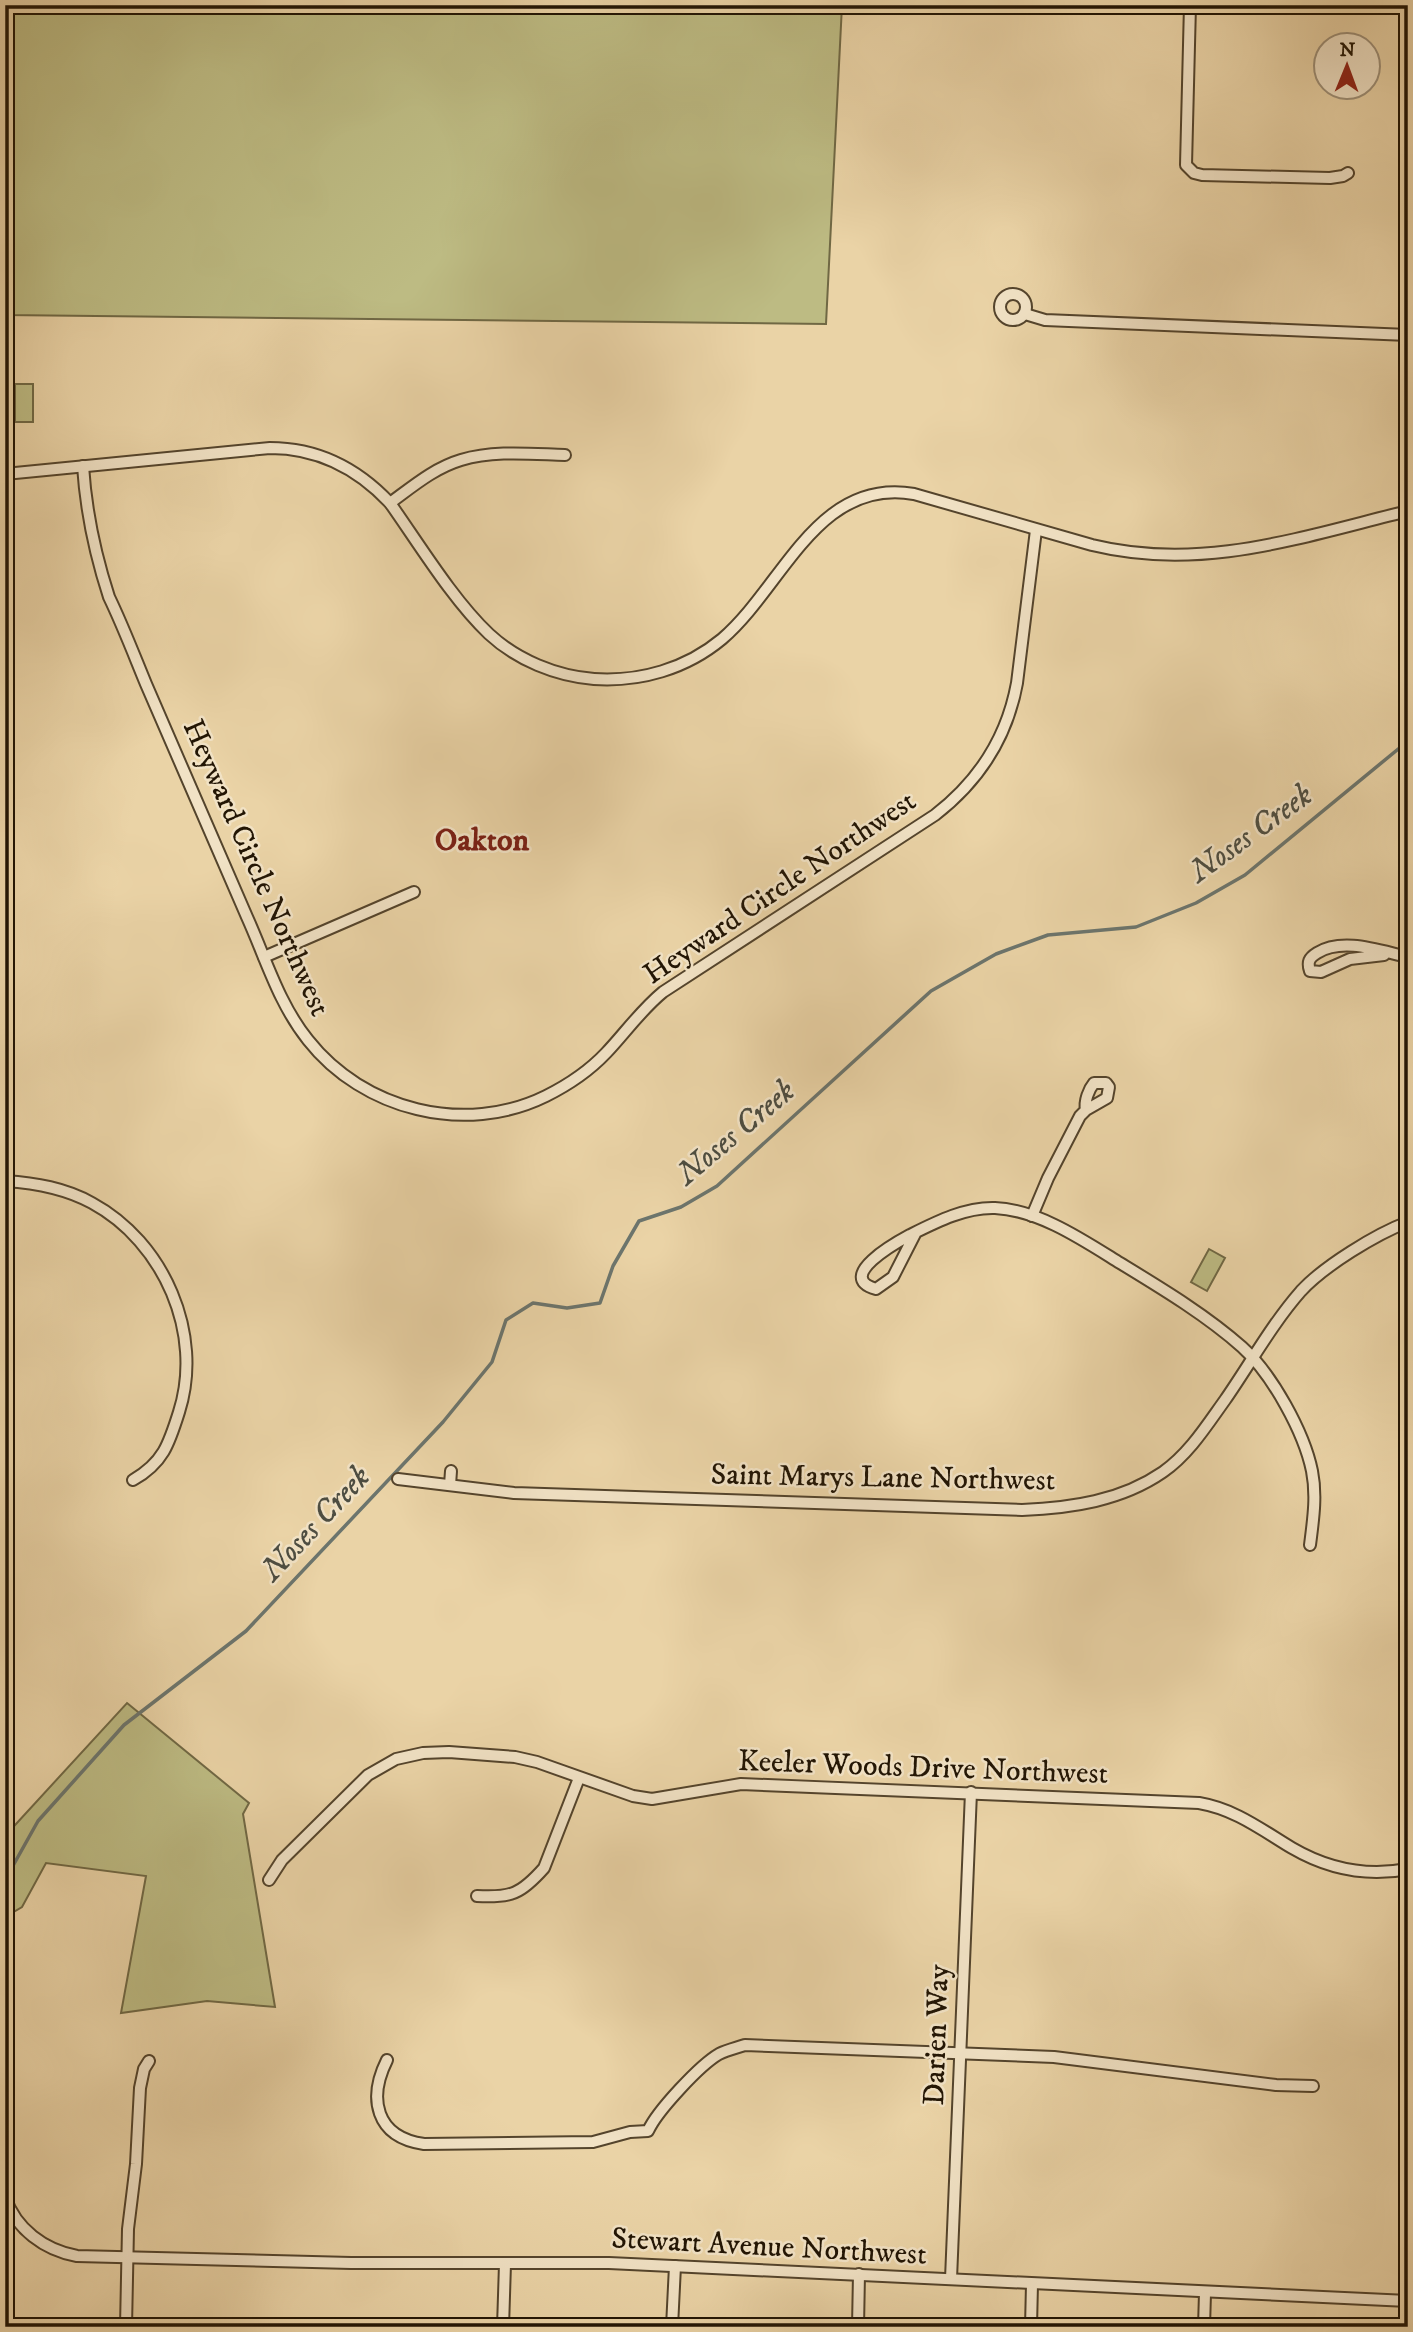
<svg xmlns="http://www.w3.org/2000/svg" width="1413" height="2332" viewBox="0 0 1413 2332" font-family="'IM FELL DW Pica',serif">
<rect width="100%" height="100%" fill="#ead3a6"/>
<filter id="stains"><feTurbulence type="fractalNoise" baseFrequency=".00286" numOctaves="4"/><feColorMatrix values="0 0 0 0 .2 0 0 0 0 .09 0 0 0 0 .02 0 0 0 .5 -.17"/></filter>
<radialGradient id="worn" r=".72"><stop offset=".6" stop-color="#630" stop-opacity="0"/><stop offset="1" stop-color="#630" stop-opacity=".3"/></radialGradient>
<g fill="#bdbb83" stroke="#706844" stroke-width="2">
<path d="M 5,5 L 842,5 L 826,324 L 5,315 Z"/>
<rect x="15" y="384" width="18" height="38"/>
<path d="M 1209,1249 L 1225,1258 L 1207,1291 L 1191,1282 Z"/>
<path d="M 127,1703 L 249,1803 L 243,1814 L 275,2007 L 207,2001 L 121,2013 L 146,1876 L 46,1863 L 22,1907 L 5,1917 L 5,1836 Z"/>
</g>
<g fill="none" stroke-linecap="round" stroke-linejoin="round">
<path stroke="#6c756d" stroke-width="3.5" d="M 5,1880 L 38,1821 L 124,1725 L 246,1631 L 443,1422 L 492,1362 L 506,1320 L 533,1303 L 567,1308 L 600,1303 L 613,1266 L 639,1221 L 681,1207 L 717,1186 L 931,991 L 996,954 L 1048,935 L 1136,927 L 1196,903 L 1245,875 L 1408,741"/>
<defs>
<g id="minor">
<path d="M 1190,5 L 1186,165 L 1194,173 L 1202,175 L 1330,178 L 1343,176 L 1348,173"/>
<circle cx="1013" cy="307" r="13"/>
<path d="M 1025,314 L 1045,320 L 1408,335"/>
<path d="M 83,466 C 86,512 95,554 109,597 C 123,626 134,655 146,684 C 180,762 213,840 247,917 C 266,959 279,1004 308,1040 C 363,1110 465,1136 546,1096 C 568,1085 589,1071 606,1053 C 625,1033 641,1010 663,992 L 935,815 C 979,781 1007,738 1017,683 L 1036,530"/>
<path d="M 5,474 L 270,448 C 318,448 358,469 390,503 C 419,544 453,600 489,634 C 517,660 556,676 594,679 C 640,682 686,669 722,639 C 783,587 817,477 914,494 L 1092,545 C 1202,572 1301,537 1408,511"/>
<path d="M 390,503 C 412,487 434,468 461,460 C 494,450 531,454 565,455"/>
<path d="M 1387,952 L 1384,955 L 1350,959 L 1321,972 L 1310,971 C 1307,962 1309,958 1317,953 C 1343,937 1380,951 1408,957"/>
<path d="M 264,957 L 414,892"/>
<path d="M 5,1181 C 36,1183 65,1188 92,1203 C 164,1242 204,1334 179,1412 C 169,1444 163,1463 133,1480"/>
<path d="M 1032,1216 L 1048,1178 L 1080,1116 L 1086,1110 L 1107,1098 L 1109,1087 L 1106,1083 L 1094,1083 C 1089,1089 1084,1101 1086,1110"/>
<path d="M 916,1232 L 893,1277 L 876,1289 C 834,1277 897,1242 910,1235 C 936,1222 965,1207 995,1208 C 1039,1210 1083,1240 1120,1263 C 1161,1288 1206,1315 1242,1347 C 1272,1374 1304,1432 1312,1471 C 1317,1496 1313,1521 1310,1545"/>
<path d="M 398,1479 L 514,1493 L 1022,1510 C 1071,1508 1121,1501 1163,1472 C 1189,1454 1207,1425 1225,1400 C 1250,1364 1272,1324 1301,1291 C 1324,1266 1376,1234 1408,1222"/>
<path d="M 450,1485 L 451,1471"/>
<path d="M 269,1880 L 282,1860 L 368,1775 L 396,1759 L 423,1753 L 449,1752 L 515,1757 L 537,1762 L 633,1796 L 652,1799 L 741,1784 L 1199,1803 C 1235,1809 1262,1830 1292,1848 C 1328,1869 1366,1877 1408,1869"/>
<path d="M 477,1896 C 511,1898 521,1894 544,1868 L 579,1778"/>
<path d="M 387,2060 C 368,2098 375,2137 424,2144 L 593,2142 L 630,2132 L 648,2131 C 657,2111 700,2065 719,2054 C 727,2050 736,2048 745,2045 L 1054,2057 L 1276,2085 L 1313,2086"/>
<path d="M 5,2197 C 16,2229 44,2250 77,2256 L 351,2263 L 609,2263 L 1408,2301"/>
<path d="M 951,2279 L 971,1792"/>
<path d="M 126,2327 L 128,2229 L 136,2164 L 140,2088 L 144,2069 L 149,2061"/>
<path d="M 503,2327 L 505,2264"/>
<path d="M 672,2327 L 675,2266"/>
<path d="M 858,2327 L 859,2274"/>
<path d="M 1031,2327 L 1032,2284"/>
<path d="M 1204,2327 L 1205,2293"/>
</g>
</defs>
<use href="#minor" stroke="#54442c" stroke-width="14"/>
<use href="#minor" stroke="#f1e2c5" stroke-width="10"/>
</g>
<g text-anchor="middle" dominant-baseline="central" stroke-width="5" stroke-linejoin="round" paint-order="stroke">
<g font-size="30" fill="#221504" stroke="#f1e2c5">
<text transform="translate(256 868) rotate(66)">Heyward Circle Northwest</text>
<text transform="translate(780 888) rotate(-34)">Heyward Circle Northwest</text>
<text transform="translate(883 1478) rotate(1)">Saint Marys Lane Northwest</text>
<text transform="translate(923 1768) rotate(2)">Keeler Woods Drive Northwest</text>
<text transform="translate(937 2035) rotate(-88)">Darien Way</text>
<text transform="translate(769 2247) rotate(3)">Stewart Avenue Northwest</text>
</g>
<g font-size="32" font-style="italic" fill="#4d4d41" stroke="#f1e2c5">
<text transform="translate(1251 834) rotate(-36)">Noses Creek</text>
<text transform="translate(736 1133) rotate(-40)">Noses Creek</text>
<text transform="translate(316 1524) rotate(-47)">Noses Creek</text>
</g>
<g font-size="32" font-weight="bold" fill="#7a1f14" stroke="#f1e2c5">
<text x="482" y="841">Oakton</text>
</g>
</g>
<rect width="1413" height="2332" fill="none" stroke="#ead3a6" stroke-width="28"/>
<rect x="7" y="7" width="1399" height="2318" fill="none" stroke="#221504" stroke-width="3.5"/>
<rect x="14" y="14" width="1385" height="2304" fill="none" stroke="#221504" stroke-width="2"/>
<g transform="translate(1347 66) rotate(1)"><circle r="33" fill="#f1e2c5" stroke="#9e9078" stroke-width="2"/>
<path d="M0-5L12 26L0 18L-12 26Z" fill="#8f2418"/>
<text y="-10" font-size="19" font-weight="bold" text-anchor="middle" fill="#221504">N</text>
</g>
<rect width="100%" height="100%" filter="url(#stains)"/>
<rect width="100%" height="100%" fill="url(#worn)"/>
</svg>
